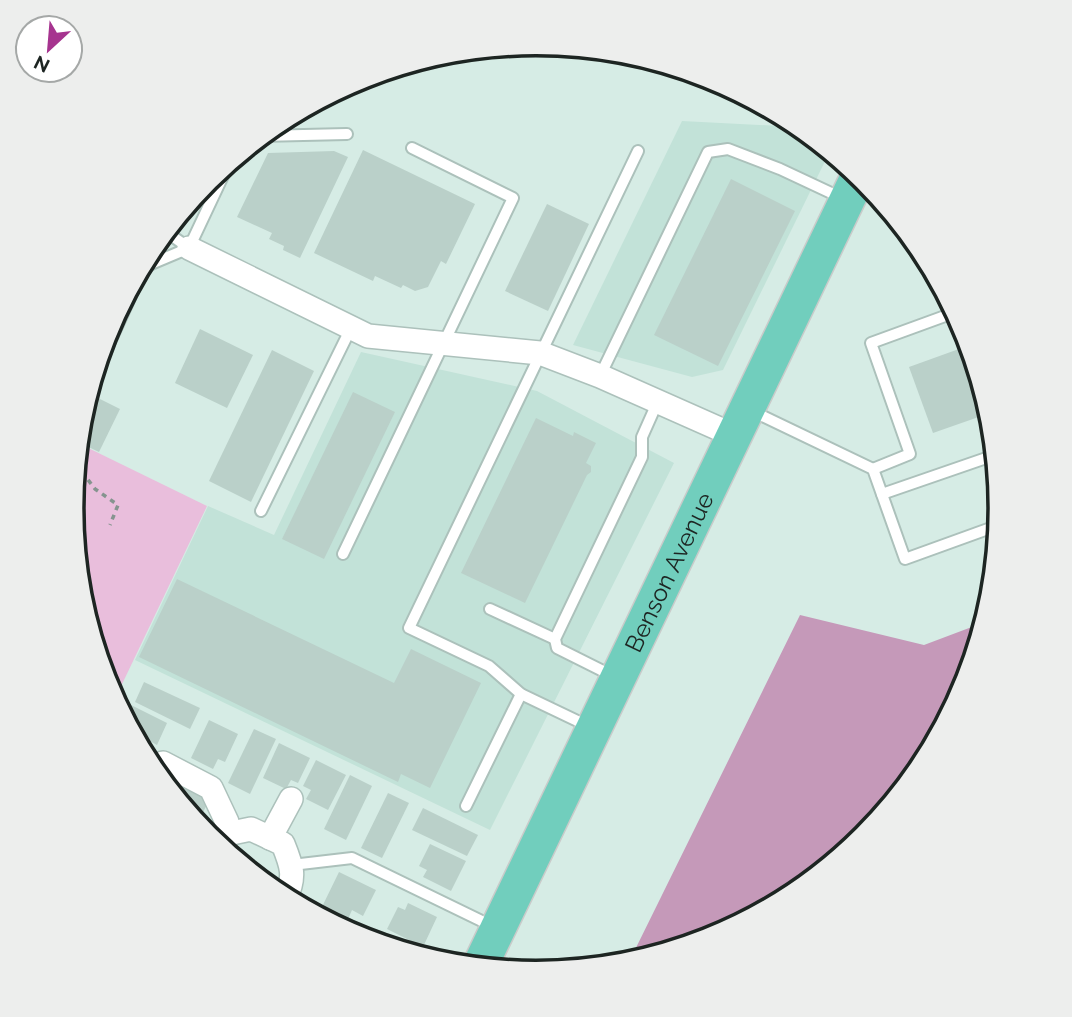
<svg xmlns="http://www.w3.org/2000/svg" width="1072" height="1017" viewBox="0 0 1072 1017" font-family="Raleway,sans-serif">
<rect width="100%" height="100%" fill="#d6ece5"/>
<g fill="#c2e2d8">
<path d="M 682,121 L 800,127 L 830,151 L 723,370 L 692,377 L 573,345 Z"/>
<path d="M 361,352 L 537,391 L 674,463 L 490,830 L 135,660 L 208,506 L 274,535 Z"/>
</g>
<path fill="#e9bedc" d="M 78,443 L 207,506 L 114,701 L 106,686 L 80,599 L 71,508 Z"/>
<path fill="#c599b9" d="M 800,615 L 924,645 L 985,622 L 965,687 L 922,767 L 864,837 L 794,895 L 713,938 L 628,964 Z"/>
<g fill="#bad0c9">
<path d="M 363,150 L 475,204 L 446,264 L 441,261 L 428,287 L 415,291 L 403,285 L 401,288 L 375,276 L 373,281 L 314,253 Z"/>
<path d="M 334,151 L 348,157 L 300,258 L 283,250 L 284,246 L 269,239 L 272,233 L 237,217 L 268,153 Z"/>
<path d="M 731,179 L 795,211 L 718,366 L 654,335 Z"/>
<path d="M 547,204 L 589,224 L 548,311 L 505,291 Z"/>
<path d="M 200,329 L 253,355 L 227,408 L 175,383 Z"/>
<path d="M 970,345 L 990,413 L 933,433 L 909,367 Z"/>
<path d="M 272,350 L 314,371 L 251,502 L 209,481 Z"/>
<path d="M 353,392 L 395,412 L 324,559 L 282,539 Z"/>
<path d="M 88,393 L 120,409 L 99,452 L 78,442 L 80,417 Z"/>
<path d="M 536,418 L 573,436 L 574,432 L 596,443 L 586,463 L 591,466 L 591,472 L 587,475 L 525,603 L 461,573 Z"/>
<path d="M 177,579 L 394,683 L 411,649 L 481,683 L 430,788 L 401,774 L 398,782 L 139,657 Z"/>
<path d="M 144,682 L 200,708 L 190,729 L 135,702 Z"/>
<path d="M 131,705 L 167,723 L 157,745 L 148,740 L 144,750 L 140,748 L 124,719 Z"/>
<path d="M 209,720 L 238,734 L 225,762 L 218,759 L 213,769 L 191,758 Z"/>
<path d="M 254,729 L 276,739 L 250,794 L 228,783 Z"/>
<path d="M 279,743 L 310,758 L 298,783 L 291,780 L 286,789 L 263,778 Z"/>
<path d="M 316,760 L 346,775 L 328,810 L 306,799 L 311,790 L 303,786 Z"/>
<path d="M 350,775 L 372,786 L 346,840 L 324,829 Z"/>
<path d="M 172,782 L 209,800 L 197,825 L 168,789 Z"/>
<path d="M 388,793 L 409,803 L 382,858 L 361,848 Z"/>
<path d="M 423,808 L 478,835 L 467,856 L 412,830 Z"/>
<path d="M 430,844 L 466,861 L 451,891 L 423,877 L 427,870 L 419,866 Z"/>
<path d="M 339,872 L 376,890 L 363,916 L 352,910 L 345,926 L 319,913 Z"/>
<path d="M 408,903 L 437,917 L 423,947 L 387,929 L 398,907 L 405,910 Z"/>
<path d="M 365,925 L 419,952 L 417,956 L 359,938 Z"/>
</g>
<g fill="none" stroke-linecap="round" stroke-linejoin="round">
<defs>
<g id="service">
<path d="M 260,136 L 347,134"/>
<path d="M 165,231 L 189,248"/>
<path d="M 100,353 L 104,355 L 144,267 L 189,248 L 230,161"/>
<path d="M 600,376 L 708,152 L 728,149 L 780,169 L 844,199"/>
<path d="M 752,411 L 873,469 L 905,559 L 999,525"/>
<path d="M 873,469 L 910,454 L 871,343 L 956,312"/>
<path d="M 882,494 L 995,455"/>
<path d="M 261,511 L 351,328"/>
<path d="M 343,554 L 513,198 L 412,148"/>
<path d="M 490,609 L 555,639"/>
<path d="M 615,677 L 557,648 L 555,639 L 642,457 L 642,437 L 658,401"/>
<path d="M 590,727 L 521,694 L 489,666 L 409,628 L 638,151"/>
<path d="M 466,806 L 521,694"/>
<path d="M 292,865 L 352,858 L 492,926"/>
</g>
<g id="minor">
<path d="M 189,248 L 368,336 L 540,353 L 600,376 L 733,435"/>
<path d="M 163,763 L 211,788 L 227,822 L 227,834"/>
<path d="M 270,838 L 291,799"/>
<path d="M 216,844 L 227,834 L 251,829 L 283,844 C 292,866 296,877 285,899"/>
</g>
<g id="primary">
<path id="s1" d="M 479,968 L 859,175"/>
</g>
</defs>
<use href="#service" stroke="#acc1bb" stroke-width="14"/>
<use href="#minor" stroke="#acc1bb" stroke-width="26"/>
<use href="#primary" stroke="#c9cbca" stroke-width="38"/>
<path stroke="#85948f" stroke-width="3.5" stroke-dasharray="5 5" stroke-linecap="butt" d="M 76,464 L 95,489 L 118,505 L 110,525"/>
<use href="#service" stroke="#fff" stroke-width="10"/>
<use href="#minor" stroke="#fff" stroke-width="23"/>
<use href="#primary" stroke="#71cebd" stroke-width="35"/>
</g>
<g text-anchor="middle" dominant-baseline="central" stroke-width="7" stroke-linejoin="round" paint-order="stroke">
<g font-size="24" fill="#1d2522" stroke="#fff">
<text stroke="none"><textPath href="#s1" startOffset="439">Benson Avenue</textPath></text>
</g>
</g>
<path d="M0 0H1072V1017H0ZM84 508a452 452 0 1 1 904 0a452 452 0 1 1-904 0Z" fill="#edeeed" fill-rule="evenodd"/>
<path fill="none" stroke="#1d2522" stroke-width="3.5" d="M84 508a452 452 0 1 1 904 0a452 452 0 1 1-904 0Z"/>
<g transform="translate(49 49) rotate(206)"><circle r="33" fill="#ffffff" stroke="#a5a8a7" stroke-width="2"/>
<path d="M0-5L12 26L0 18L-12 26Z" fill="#a6348f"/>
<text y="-10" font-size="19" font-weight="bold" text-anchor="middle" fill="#1d2522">N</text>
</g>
</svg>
